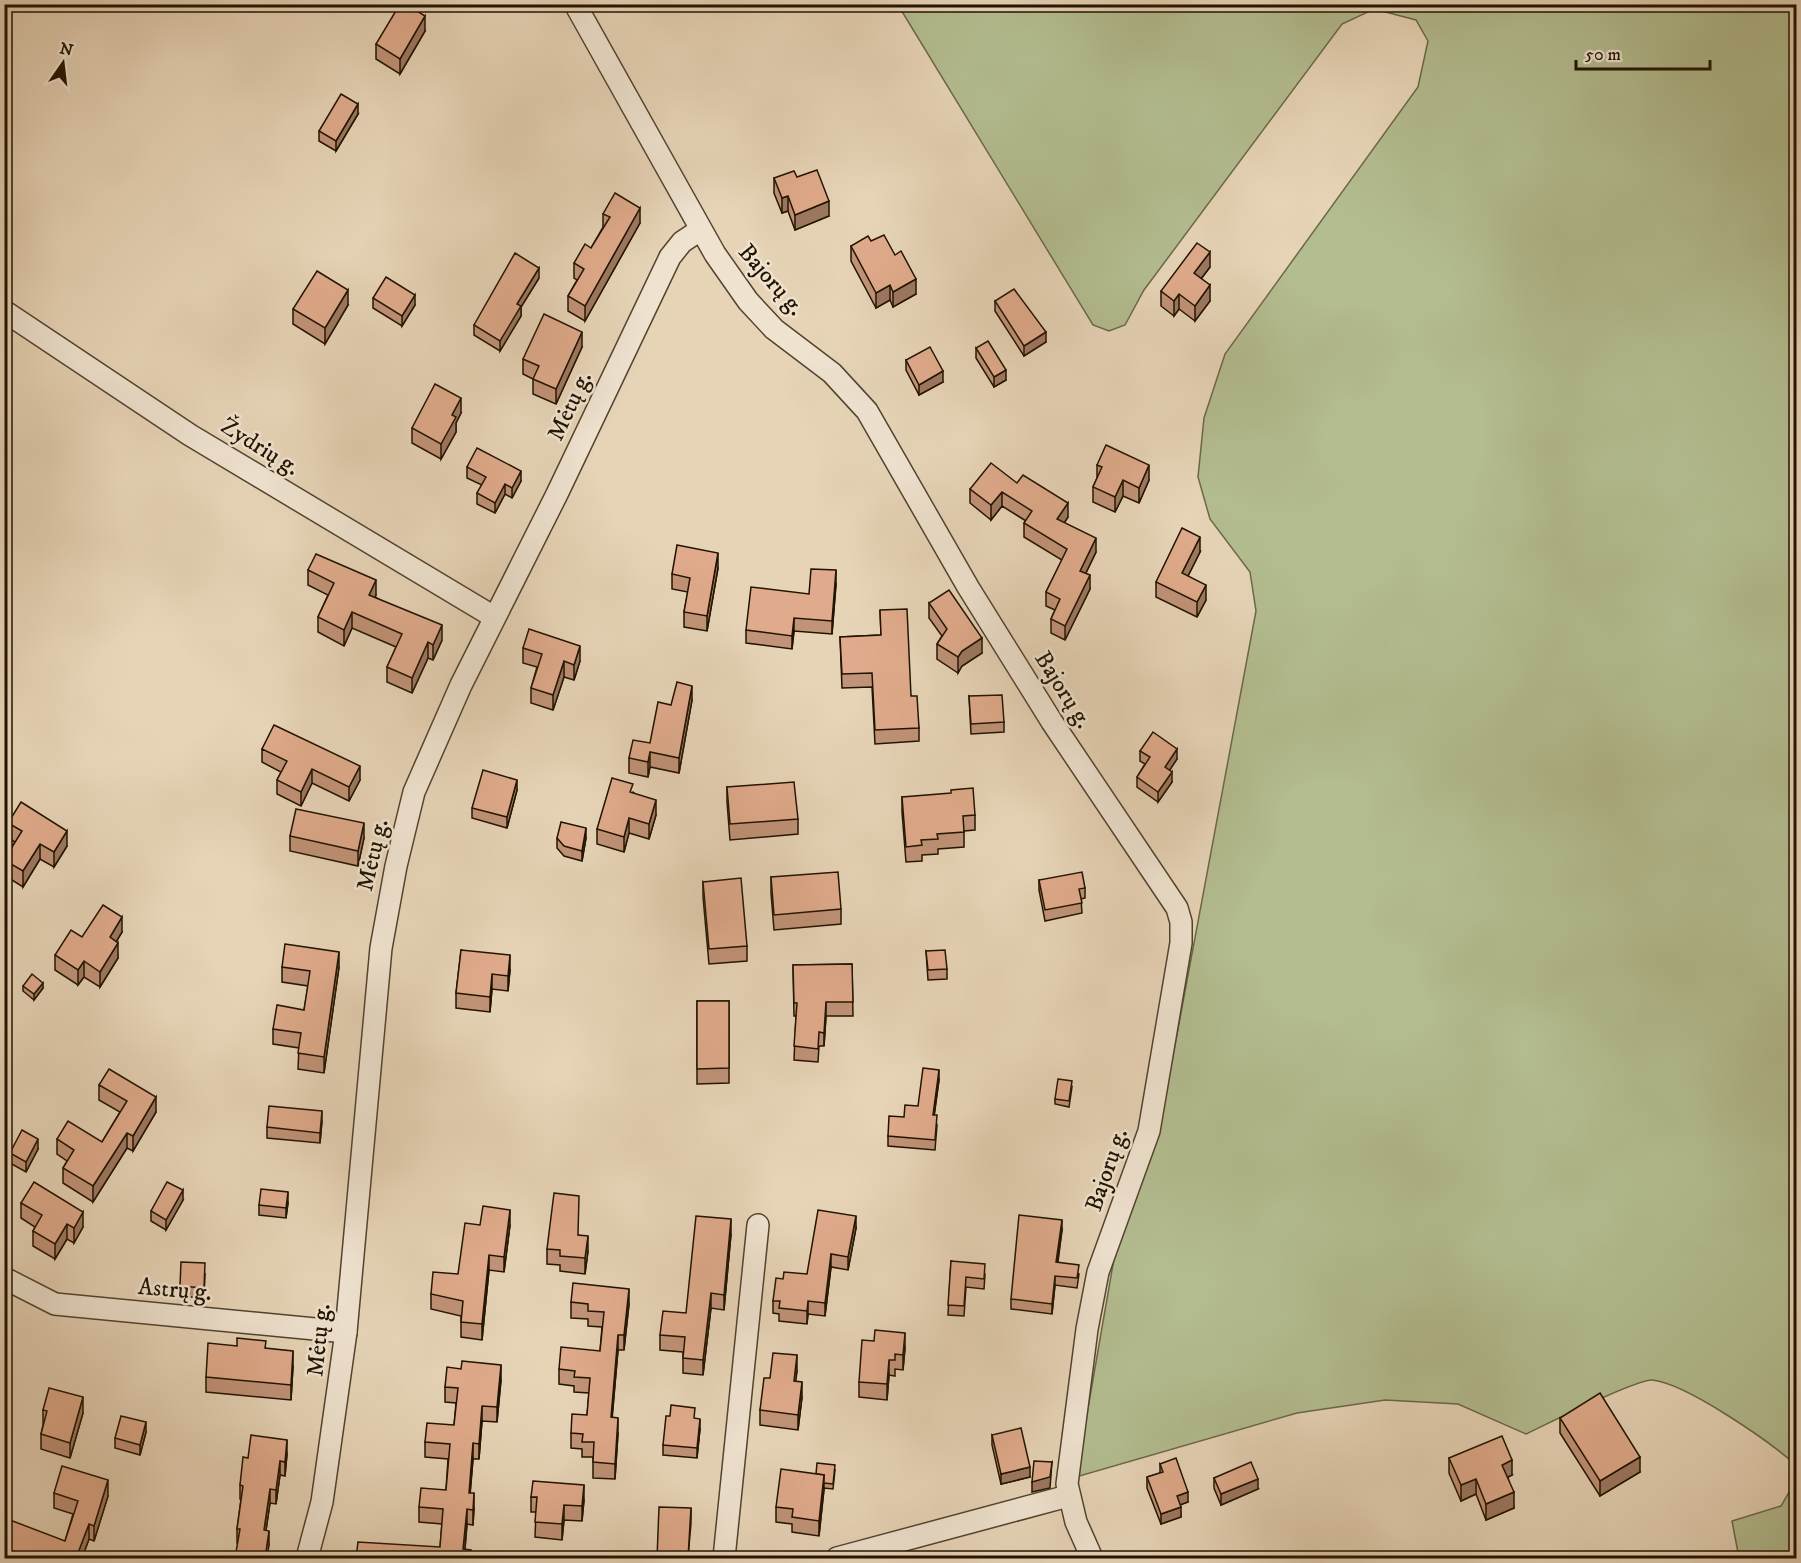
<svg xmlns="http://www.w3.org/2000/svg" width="1801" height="1563" viewBox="0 0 1801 1563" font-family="'IM FELL DW Pica',serif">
<rect width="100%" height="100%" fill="#e7d4b7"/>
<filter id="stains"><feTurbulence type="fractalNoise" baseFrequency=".00333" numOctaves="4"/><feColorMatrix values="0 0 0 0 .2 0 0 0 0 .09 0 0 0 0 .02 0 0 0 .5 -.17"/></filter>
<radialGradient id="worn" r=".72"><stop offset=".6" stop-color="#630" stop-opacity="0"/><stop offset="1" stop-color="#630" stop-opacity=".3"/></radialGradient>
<g fill="#b3bd90" stroke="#6a6848" stroke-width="1.5">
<path d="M 898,5 L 1796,5 L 1796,1465 C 1770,1442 1686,1383 1652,1380 C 1636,1379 1547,1424 1526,1434 L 1458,1404 L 1385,1400 L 1297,1413 L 1076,1477 L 1115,1253 L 1158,1136 L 1256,611 L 1250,572 L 1210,519 L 1198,477 L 1204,418 L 1225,354 L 1418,87 L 1428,41 L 1416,20 L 1374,9 L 1342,24 L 1144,290 L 1125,325 L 1109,331 L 1093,325 Z"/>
<path d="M 1796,1480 L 1796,1558 L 1739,1558 L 1732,1521 L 1781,1506 Z"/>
</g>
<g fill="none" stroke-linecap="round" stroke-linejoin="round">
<defs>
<g id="street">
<path d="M 575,4 L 715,254 L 748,301 L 774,329 L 832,373 L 867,411 L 968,587 L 1052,722 L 1177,908 L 1181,922 L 1181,943 L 1149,1131 L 1098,1272 L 1087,1329 L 1067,1484 L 1076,1522 L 1092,1558"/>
<path d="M 4,311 L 190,435 L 494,617"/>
<path d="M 4,1278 L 55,1304 L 346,1332"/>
<path d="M 307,1558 L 322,1502 L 346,1332 L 381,948 L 396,866 L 414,792 L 461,685 L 557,494 L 670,257 L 682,242 L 700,230"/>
<path d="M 724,1558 L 758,1225"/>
<path d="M 837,1558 L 1068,1496"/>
</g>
</defs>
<use href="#street" stroke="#52432e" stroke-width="24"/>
<use href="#street" stroke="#efe3d0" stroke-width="21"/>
</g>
<g fill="#c19378" stroke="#211300" stroke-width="1.5">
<path d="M 425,31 L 400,74 L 376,59 L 376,44 Z"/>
<path d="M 358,114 L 336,151 L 319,141 L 319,131 Z"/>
<path d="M 797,177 L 829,216 L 795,230 L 788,211 L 782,213 L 774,193 L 774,178 Z"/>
<path d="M 603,214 L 640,223 L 585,321 L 568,311 L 568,296 L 577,280 L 574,278 L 574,263 L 591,248 L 603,227 Z"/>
<path d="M 871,241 L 916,294 L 893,307 L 890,300 L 876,308 L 851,261 L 851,246 Z"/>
<path d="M 1210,267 L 1201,279 L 1210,301 L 1195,321 L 1179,309 L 1174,316 L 1161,306 L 1161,291 Z"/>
<path d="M 539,278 L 521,307 L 521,316 L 500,351 L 474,335 L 474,325 Z"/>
<path d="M 373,298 L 415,305 L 402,326 L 373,308 Z"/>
<path d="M 995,301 L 1046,342 L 1024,356 L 995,311 Z"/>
<path d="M 348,305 L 325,344 L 293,324 L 293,309 Z"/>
<path d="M 582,347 L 556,404 L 533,394 L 533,379 L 523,374 L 523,359 Z"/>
<path d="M 976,348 L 1006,380 L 994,387 L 976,358 Z"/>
<path d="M 906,360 L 943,382 L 919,395 L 906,370 Z"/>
<path d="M 461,413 L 456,423 L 456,432 L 441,459 L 412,443 L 412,428 Z"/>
<path d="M 1097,465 L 1149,480 L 1139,503 L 1123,496 L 1115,512 L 1093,502 L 1093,487 L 1097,478 Z"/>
<path d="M 467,467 L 521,481 L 512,498 L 505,494 L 495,513 L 477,504 L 477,493 L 482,485 L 467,478 Z"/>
<path d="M 1017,483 L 1068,517 L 1064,523 L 1096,552 L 1086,573 L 1090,589 L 1065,640 L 1051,633 L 1051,619 L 1055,610 L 1046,606 L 1046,592 L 1062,560 L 1024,537 L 1024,523 L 1026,521 L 1002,506 L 991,520 L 970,503 L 970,489 Z"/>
<path d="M 1200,552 L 1188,576 L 1206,600 L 1197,617 L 1156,597 L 1156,582 Z"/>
<path d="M 718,568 L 707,631 L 684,627 L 684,612 L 688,592 L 672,589 L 672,574 Z"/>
<path d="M 308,570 L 376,595 L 375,597 L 442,640 L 433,660 L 428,658 L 412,693 L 387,682 L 387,667 L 396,647 L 352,628 L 344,646 L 318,632 L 318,617 L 328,595 L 308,585 Z"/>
<path d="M 836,584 L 832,634 L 794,631 L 792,649 L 746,643 L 746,630 L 809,594 Z"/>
<path d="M 929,603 L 982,653 L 962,666 L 958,673 L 937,659 L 937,644 L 942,636 L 929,618 Z"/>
<path d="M 880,610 L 911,696 L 919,728 L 919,741 L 875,744 L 872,687 L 842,688 L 840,637 L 881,635 Z"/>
<path d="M 523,648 L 580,661 L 574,680 L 564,677 L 553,710 L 531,703 L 531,688 L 537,667 L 523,663 Z"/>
<path d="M 969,696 L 1004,722 L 1004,732 L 971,734 Z"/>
<path d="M 692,700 L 679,773 L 650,767 L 648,777 L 629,773 L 629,758 L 650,743 L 671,705 Z"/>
<path d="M 262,749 L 360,780 L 349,801 L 312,783 L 301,806 L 277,794 L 277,780 L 281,772 L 262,762 Z"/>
<path d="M 1140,751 L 1177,759 L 1169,771 L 1172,782 L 1158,802 L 1137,787 L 1137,777 L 1145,764 L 1140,761 Z"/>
<path d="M 727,787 L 798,819 L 798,834 L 730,840 L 727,802 Z"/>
<path d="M 517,790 L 507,828 L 472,818 L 472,808 Z"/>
<path d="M 633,792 L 656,815 L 649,839 L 629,833 L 624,852 L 597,844 L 597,829 Z"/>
<path d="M 902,797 L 975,815 L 975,830 L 964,831 L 964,847 L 938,849 L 938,854 L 922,855 L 922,861 L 906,862 L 902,812 Z"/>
<path d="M 8,823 L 67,846 L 54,867 L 40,859 L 23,887 L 4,875 L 4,859 L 15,842 L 8,838 Z"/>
<path d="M 290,836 L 364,838 L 358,866 L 290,851 Z"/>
<path d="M 557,838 L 586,838 L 582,861 L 564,856 L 557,848 Z"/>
<path d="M 771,877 L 841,909 L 841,924 L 774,930 L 771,893 Z"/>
<path d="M 1039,880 L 1085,888 L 1085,898 L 1081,899 L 1082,913 L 1045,921 L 1039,890 Z"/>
<path d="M 703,882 L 747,946 L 747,961 L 709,964 L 703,897 Z"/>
<path d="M 122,932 L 116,942 L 118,958 L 100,987 L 84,977 L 78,985 L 55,970 L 55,955 L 82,937 Z"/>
<path d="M 461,950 L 510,970 L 508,991 L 492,989 L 490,1012 L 456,1008 L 456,993 Z"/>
<path d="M 926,951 L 947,969 L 947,979 L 928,980 Z"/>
<path d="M 852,964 L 853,1016 L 826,1016 L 824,1046 L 819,1046 L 818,1062 L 794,1060 L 796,1016 L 794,1016 L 793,965 Z"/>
<path d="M 282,967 L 339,967 L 324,1073 L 298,1069 L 299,1048 L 273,1044 L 273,1029 L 304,1010 L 308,986 L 282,982 Z"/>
<path d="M 23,986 L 43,988 L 34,1000 L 23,991 Z"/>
<path d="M 697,1001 L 729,1001 L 729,1083 L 697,1084 Z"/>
<path d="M 939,1080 L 934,1115 L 937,1125 L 935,1150 L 888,1146 L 888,1136 L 904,1117 L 918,1106 Z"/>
<path d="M 99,1085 L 156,1112 L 133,1151 L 127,1148 L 93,1202 L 63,1183 L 63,1168 L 67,1161 L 57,1154 L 57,1139 L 102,1142 L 120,1112 L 99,1100 Z"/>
<path d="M 1072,1087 L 1069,1107 L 1055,1104 L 1055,1099 Z"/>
<path d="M 322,1121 L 320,1143 L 267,1138 L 267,1127 Z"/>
<path d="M 38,1149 L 26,1172 L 10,1163 L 10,1153 Z"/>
<path d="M 183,1200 L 166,1230 L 151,1221 L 151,1211 Z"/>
<path d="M 21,1203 L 83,1227 L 74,1243 L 67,1239 L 55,1259 L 33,1246 L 33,1231 L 35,1227 L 21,1218 Z"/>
<path d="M 288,1203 L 286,1218 L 259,1215 L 259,1205 Z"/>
<path d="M 480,1225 L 510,1225 L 504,1272 L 489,1270 L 482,1340 L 461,1337 L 461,1316 L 431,1309 L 431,1294 L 458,1274 Z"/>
<path d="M 856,1228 L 848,1270 L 831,1267 L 825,1316 L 808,1314 L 807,1324 L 779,1321 L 779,1314 L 773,1313 L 773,1301 L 783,1279 L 807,1274 Z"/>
<path d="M 1062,1230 L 1058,1262 L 1079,1274 L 1077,1288 L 1055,1285 L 1052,1314 L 1011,1309 L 1011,1299 Z"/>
<path d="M 731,1234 L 724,1310 L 711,1308 L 703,1375 L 683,1373 L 683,1352 L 660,1350 L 660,1335 L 686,1313 Z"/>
<path d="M 579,1235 L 588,1251 L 585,1274 L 560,1271 L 560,1265 L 547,1264 L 547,1249 Z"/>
<path d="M 951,1261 L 985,1274 L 984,1289 L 966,1287 L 964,1316 L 948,1315 Z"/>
<path d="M 205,1274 L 204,1298 L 180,1296 L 180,1286 Z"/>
<path d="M 571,1302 L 629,1304 L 624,1350 L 618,1350 L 612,1417 L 618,1433 L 615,1479 L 593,1478 L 593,1457 L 582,1457 L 582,1449 L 571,1448 L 571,1433 L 587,1415 L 589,1393 L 574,1392 L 574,1386 L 559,1384 L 559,1369 L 600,1351 L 602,1327 L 588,1326 L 588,1319 L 571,1318 Z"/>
<path d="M 266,1348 L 293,1366 L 291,1400 L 206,1392 L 206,1377 Z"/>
<path d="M 905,1348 L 903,1370 L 895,1369 L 895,1376 L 889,1375 L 887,1400 L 859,1397 L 859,1382 Z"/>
<path d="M 797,1371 L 795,1381 L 802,1397 L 798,1430 L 760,1425 L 760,1410 L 770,1378 Z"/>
<path d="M 501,1380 L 497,1422 L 482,1421 L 479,1459 L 473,1459 L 470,1493 L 474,1508 L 473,1525 L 467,1524 L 465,1550 L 471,1558 L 440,1547 L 442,1524 L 419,1522 L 419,1507 L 446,1490 L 448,1459 L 425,1457 L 425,1442 L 454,1425 L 456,1403 L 445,1402 L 445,1387 Z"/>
<path d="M 43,1410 L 83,1413 L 70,1458 L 41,1449 L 41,1434 L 43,1425 Z"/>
<path d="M 1560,1418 L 1640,1472 L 1600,1496 L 1560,1433 Z"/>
<path d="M 695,1419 L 700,1429 L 697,1458 L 663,1455 L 663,1445 Z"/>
<path d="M 146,1432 L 140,1455 L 115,1448 L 115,1438 Z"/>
<path d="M 992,1435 L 1030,1477 L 1001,1484 L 992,1445 Z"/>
<path d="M 287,1454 L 285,1476 L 280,1475 L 276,1504 L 270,1503 L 266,1530 L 269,1545 L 237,1543 L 237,1529 L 241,1499 L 240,1499 L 240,1485 L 248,1458 Z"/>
<path d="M 1449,1458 L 1512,1475 L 1508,1477 L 1514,1508 L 1486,1520 L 1476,1494 L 1461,1501 L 1449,1473 Z"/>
<path d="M 1160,1464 L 1188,1502 L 1180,1505 L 1181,1517 L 1161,1524 L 1147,1488 L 1147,1477 L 1160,1473 Z"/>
<path d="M 835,1470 L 833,1489 L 824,1488 L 819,1536 L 792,1532 L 792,1524 L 776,1522 L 776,1507 L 816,1474 Z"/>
<path d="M 1214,1478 L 1258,1489 L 1221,1505 L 1214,1488 Z"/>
<path d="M 54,1493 L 108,1496 L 94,1541 L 89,1539 L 82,1558 L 4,1558 L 4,1533 L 65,1541 L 73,1514 L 54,1508 Z"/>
<path d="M 531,1497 L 584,1500 L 582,1521 L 564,1520 L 562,1540 L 535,1537 L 536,1512 L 531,1512 Z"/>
</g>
<g fill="#9d7862" stroke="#211300" stroke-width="1.5">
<path d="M 425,16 L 425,31 L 400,74 L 400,59 Z"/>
<path d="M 358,104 L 358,114 L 336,151 L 336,141 Z"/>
<path d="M 788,196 L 788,211 L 782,213 L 782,198 Z"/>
<path d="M 829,201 L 829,216 L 795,230 L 795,215 Z"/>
<path d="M 640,208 L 640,223 L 585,321 L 585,306 Z"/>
<path d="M 1210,252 L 1210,267 L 1194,288 L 1194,273 Z"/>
<path d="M 539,268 L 539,278 L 521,307 L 521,316 L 500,351 L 500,341 L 517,304 Z"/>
<path d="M 916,279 L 916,294 L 893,307 L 893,292 Z"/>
<path d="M 890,285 L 890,300 L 876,308 L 876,293 Z"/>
<path d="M 1210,285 L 1210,301 L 1195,321 L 1195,306 Z"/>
<path d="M 348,290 L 348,305 L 325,344 L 325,328 Z"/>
<path d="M 1179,294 L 1179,309 L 1174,316 L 1174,301 Z"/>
<path d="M 415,295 L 415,305 L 402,326 L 402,316 Z"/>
<path d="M 582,332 L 582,347 L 556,404 L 556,389 Z"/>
<path d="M 1046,332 L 1046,342 L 1024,356 L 1024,346 Z"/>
<path d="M 1006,370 L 1006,380 L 994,387 L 994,377 Z"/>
<path d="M 943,371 L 943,382 L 919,395 L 919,385 Z"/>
<path d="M 461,398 L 461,413 L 456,423 L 456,432 L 441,459 L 441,444 L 452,415 Z"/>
<path d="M 1149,465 L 1149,480 L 1139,503 L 1139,488 Z"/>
<path d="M 521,471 L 521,481 L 512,498 L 512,488 Z"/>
<path d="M 1123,480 L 1123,496 L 1115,512 L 1115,497 Z"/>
<path d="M 505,484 L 505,494 L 495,513 L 495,503 Z"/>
<path d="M 1002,492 L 1002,506 L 991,520 L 991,505 Z"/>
<path d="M 1068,503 L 1068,517 L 1057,534 L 1057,519 Z"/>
<path d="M 1200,537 L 1200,552 L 1182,588 L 1182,573 Z"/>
<path d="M 1096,538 L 1096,552 L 1080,585 L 1080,571 Z"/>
<path d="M 718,553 L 718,568 L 707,631 L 707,616 Z"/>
<path d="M 836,570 L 836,584 L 832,634 L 832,621 Z"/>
<path d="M 1090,575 L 1090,589 L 1065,640 L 1065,626 Z"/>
<path d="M 376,580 L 376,595 L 369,610 L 369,595 Z"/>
<path d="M 1206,585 L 1206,600 L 1197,617 L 1197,602 Z"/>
<path d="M 352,612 L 352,628 L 344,646 L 344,630 Z"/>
<path d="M 794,618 L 794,631 L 792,649 L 792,636 Z"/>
<path d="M 442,625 L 442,640 L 433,660 L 433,645 Z"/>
<path d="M 982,638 L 982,653 L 962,666 L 958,673 L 958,657 L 962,651 Z"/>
<path d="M 428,642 L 428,658 L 412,693 L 412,678 Z"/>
<path d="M 580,646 L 580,661 L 574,680 L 574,665 Z"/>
<path d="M 564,661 L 564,677 L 553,710 L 553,695 Z"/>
<path d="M 692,686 L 692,700 L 679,773 L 679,758 Z"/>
<path d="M 1177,749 L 1177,759 L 1165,777 L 1165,767 Z"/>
<path d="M 650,752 L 650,767 L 648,777 L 648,762 Z"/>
<path d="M 360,766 L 360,780 L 349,801 L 349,787 Z"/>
<path d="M 312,769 L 312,783 L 301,806 L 301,792 Z"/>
<path d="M 1172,772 L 1172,782 L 1158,802 L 1158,792 Z"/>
<path d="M 517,780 L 517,790 L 507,828 L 507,817 Z"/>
<path d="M 656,800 L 656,815 L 649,839 L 649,824 Z"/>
<path d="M 629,818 L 629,833 L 624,852 L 624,837 Z"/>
<path d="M 364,823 L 364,838 L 358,866 L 358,851 Z"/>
<path d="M 586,828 L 586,838 L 582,861 L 582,851 Z"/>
<path d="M 67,831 L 67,846 L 54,867 L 54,852 Z"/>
<path d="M 40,844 L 40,859 L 23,887 L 23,871 Z"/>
<path d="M 122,917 L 122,932 L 110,952 L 110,937 Z"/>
<path d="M 118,943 L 118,958 L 100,987 L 100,972 Z"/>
<path d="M 339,952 L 339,967 L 324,1073 L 324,1057 Z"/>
<path d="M 510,955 L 510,970 L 508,991 L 508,976 Z"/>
<path d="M 84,961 L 84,977 L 78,985 L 78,970 Z"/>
<path d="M 492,974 L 492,989 L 490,1012 L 490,997 Z"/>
<path d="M 43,983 L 43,988 L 34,1000 L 34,994 Z"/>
<path d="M 826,1002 L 826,1016 L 824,1046 L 824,1033 Z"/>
<path d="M 939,1070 L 939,1080 L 933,1125 L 933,1115 Z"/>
<path d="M 156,1097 L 156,1112 L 133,1151 L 133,1136 Z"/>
<path d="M 322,1111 L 322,1121 L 320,1143 L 320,1133 Z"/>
<path d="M 127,1133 L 127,1148 L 93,1202 L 93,1186 Z"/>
<path d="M 38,1139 L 38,1149 L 26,1172 L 26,1162 Z"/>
<path d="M 183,1190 L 183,1200 L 166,1230 L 166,1220 Z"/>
<path d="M 288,1192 L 288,1203 L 286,1218 L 286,1208 Z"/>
<path d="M 510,1210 L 510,1225 L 504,1272 L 504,1257 Z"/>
<path d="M 83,1212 L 83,1227 L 74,1243 L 74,1228 Z"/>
<path d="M 856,1216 L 856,1228 L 848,1270 L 848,1257 Z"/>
<path d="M 731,1219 L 731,1234 L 724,1310 L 724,1295 Z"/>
<path d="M 1062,1220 L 1062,1230 L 1056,1272 L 1056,1262 Z"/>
<path d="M 67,1224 L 67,1239 L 55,1259 L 55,1244 Z"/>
<path d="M 588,1236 L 588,1251 L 585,1274 L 585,1258 Z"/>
<path d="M 831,1254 L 831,1267 L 825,1316 L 825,1303 Z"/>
<path d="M 489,1255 L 489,1270 L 482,1340 L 482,1324 Z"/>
<path d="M 1055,1276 L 1055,1285 L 1052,1314 L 1052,1304 Z"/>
<path d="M 629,1289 L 629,1304 L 624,1350 L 624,1335 Z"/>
<path d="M 711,1293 L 711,1308 L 703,1375 L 703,1360 Z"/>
<path d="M 808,1301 L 808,1314 L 807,1324 L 807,1311 Z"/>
<path d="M 905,1333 L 905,1348 L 903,1370 L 903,1355 Z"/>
<path d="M 618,1335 L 618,1350 L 611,1432 L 611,1417 Z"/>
<path d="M 293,1351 L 293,1366 L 291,1400 L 291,1385 Z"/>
<path d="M 797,1355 L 797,1371 L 794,1396 L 794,1381 Z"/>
<path d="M 889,1360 L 889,1375 L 887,1400 L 887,1384 Z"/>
<path d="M 501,1365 L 501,1380 L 497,1422 L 497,1407 Z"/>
<path d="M 802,1382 L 802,1397 L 798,1430 L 798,1415 Z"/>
<path d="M 83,1397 L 83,1413 L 70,1458 L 70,1443 Z"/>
<path d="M 482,1406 L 482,1421 L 479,1459 L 479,1444 Z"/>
<path d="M 618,1418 L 618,1433 L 615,1479 L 615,1464 Z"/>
<path d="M 700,1419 L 700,1429 L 697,1458 L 697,1448 Z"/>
<path d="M 146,1422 L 146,1432 L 140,1455 L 140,1445 Z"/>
<path d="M 287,1440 L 287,1454 L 285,1476 L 285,1462 Z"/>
<path d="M 473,1443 L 473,1459 L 469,1508 L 469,1493 Z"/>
<path d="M 1640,1457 L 1640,1472 L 1600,1496 L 1600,1481 Z"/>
<path d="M 1512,1460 L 1512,1475 L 1502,1480 L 1502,1465 Z"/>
<path d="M 280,1461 L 280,1475 L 276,1504 L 276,1490 Z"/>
<path d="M 1052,1462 L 1050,1488 L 1032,1492 L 1032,1482 Z"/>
<path d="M 1030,1467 L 1030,1477 L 1001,1484 L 1001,1474 Z"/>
<path d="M 824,1475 L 824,1490 L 819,1536 L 819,1521 Z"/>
<path d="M 1258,1479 L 1258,1489 L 1221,1505 L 1221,1494 Z"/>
<path d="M 1476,1479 L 1476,1494 L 1461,1501 L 1461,1485 Z"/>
<path d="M 108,1480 L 108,1496 L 94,1541 L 94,1526 Z"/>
<path d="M 584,1485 L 584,1500 L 582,1521 L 582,1506 Z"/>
<path d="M 270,1489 L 270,1503 L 264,1544 L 264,1530 Z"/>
<path d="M 1188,1492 L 1188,1502 L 1177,1506 L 1177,1496 Z"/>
<path d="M 1514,1492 L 1514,1508 L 1486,1520 L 1486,1504 Z"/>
<path d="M 474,1493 L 474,1508 L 473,1525 L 473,1510 Z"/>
<path d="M 564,1505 L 564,1520 L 562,1540 L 562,1524 Z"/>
<path d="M 1181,1507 L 1181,1517 L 1161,1524 L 1161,1514 Z"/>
<path d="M 691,1508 L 691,1523 L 688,1558 Z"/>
<path d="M 467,1509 L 467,1524 L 464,1558 L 463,1549 Z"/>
<path d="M 89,1524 L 89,1539 L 82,1558 L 76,1558 Z"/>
<path d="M 269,1531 L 269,1545 L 267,1558 L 265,1558 Z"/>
</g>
<g fill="#e0ab8c" stroke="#211300" stroke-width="1.5">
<path d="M 400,4 L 406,4 L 425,16 L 400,59 L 376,44 Z"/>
<path d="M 341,94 L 358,104 L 336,141 L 319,131 Z"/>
<path d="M 817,170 L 829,201 L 795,215 L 788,196 L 782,198 L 774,178 L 794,171 L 797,177 Z"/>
<path d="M 615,193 L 640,208 L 585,306 L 568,296 L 584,269 L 574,263 L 585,244 L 591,248 L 610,217 L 603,214 Z"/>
<path d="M 884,235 L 895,255 L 901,251 L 916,279 L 893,292 L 890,285 L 876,293 L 851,246 L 868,236 L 871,241 Z"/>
<path d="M 1197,243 L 1210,252 L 1194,273 L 1210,285 L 1195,306 L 1179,294 L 1174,301 L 1161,291 Z"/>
<path d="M 515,253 L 539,268 L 517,304 L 521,306 L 500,341 L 474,325 Z"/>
<path d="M 317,271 L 348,290 L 325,328 L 293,309 Z"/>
<path d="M 386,277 L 415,295 L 402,316 L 373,298 Z"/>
<path d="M 1014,289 L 1046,332 L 1024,346 L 995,301 Z"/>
<path d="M 544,314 L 582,332 L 556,389 L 533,379 L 539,366 L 523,359 Z"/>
<path d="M 988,341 L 1006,370 L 994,377 L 976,348 Z"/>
<path d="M 930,347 L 943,371 L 919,385 L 906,360 Z"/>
<path d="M 435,384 L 461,398 L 452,415 L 456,417 L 441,444 L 412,428 Z"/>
<path d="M 1106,445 L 1149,465 L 1139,488 L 1123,480 L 1115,497 L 1093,487 L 1102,467 L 1097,465 Z"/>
<path d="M 477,448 L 521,471 L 512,488 L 505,484 L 495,503 L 477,493 L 486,477 L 467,467 Z"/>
<path d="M 991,463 L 1017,483 L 1023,475 L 1068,503 L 1057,519 L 1096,538 L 1080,571 L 1090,575 L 1065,626 L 1051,619 L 1060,599 L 1046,592 L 1067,549 L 1024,523 L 1032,511 L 1002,492 L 991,505 L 970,489 Z"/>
<path d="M 1182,528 L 1200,537 L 1182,573 L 1206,585 L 1197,602 L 1156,582 Z"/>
<path d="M 677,545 L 718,553 L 707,616 L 684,612 L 690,578 L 672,574 Z"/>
<path d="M 316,554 L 376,580 L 369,595 L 442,625 L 433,645 L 428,642 L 412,678 L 387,667 L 402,634 L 352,612 L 344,630 L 318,617 L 334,583 L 308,570 Z"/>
<path d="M 811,569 L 836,570 L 832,621 L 794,618 L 792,636 L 746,630 L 751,587 L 809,594 Z"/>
<path d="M 949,590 L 982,638 L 962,651 L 958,657 L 937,644 L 947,629 L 929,603 Z"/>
<path d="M 907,609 L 911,696 L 917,696 L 919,728 L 875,730 L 872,673 L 842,674 L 840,637 L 881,635 L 880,610 Z"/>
<path d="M 529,629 L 580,646 L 574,665 L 564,661 L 553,695 L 531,688 L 542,654 L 523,648 Z"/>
<path d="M 677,682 L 692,686 L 679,758 L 650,752 L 648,762 L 629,758 L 633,740 L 650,743 L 658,702 L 671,705 Z"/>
<path d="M 1002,695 L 1004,722 L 971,724 L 969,696 Z"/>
<path d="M 274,725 L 360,766 L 349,787 L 312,769 L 301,792 L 277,780 L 287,761 L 262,749 Z"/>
<path d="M 1153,732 L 1177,749 L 1165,767 L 1172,772 L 1158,792 L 1137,777 L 1150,757 L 1140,751 Z"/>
<path d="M 483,770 L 517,780 L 507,817 L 472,808 Z"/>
<path d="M 612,778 L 633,784 L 630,792 L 656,800 L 649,824 L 629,818 L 624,837 L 597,829 Z"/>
<path d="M 794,782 L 798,819 L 730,824 L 727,787 Z"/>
<path d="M 973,788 L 975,815 L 963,816 L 964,832 L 937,834 L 938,839 L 921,840 L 922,845 L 906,847 L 902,797 L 951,793 L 951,790 Z"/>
<path d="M 21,802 L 67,831 L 54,852 L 40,844 L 23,871 L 4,860 L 22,831 L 8,823 Z"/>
<path d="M 296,809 L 364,823 L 358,851 L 290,836 Z"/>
<path d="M 561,822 L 586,828 L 582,851 L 564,846 L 557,838 Z"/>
<path d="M 838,872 L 841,909 L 774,915 L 771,877 Z"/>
<path d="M 1082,872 L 1085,888 L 1079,889 L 1082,903 L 1045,910 L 1039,880 Z"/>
<path d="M 741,878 L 747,946 L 709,949 L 703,882 Z"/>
<path d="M 103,905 L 122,917 L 110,937 L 118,943 L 100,972 L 84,961 L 78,970 L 55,955 L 71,930 L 82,937 Z"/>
<path d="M 285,944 L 339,952 L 324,1057 L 298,1053 L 301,1033 L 273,1029 L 277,1005 L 304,1010 L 310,971 L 282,967 Z"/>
<path d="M 461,950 L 510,955 L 508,976 L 492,974 L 490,997 L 456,993 Z"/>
<path d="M 945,950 L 947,969 L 928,970 L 926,951 Z"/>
<path d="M 852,964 L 853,1002 L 826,1002 L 824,1033 L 819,1032 L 818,1049 L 794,1046 L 797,1003 L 794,1003 L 793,965 Z"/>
<path d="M 32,974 L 43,983 L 34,994 L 23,986 Z"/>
<path d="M 697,1001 L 729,1001 L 729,1068 L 697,1069 Z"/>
<path d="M 923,1068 L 939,1070 L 933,1115 L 937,1115 L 935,1140 L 888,1136 L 889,1116 L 904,1117 L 905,1105 L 918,1106 Z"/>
<path d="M 109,1069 L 156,1097 L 133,1136 L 127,1133 L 93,1186 L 63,1168 L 74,1150 L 57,1139 L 68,1121 L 102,1142 L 127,1101 L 99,1085 Z"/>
<path d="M 1058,1079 L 1072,1081 L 1069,1101 L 1055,1099 Z"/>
<path d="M 269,1106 L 322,1111 L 320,1133 L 267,1127 Z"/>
<path d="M 22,1130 L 38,1139 L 26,1162 L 10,1153 Z"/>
<path d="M 34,1182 L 83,1212 L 74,1228 L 67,1224 L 55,1244 L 33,1231 L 42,1215 L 21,1203 Z"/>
<path d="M 167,1182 L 183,1190 L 166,1220 L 151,1211 Z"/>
<path d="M 261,1189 L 288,1192 L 286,1208 L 259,1205 Z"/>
<path d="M 554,1193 L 579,1196 L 578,1235 L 588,1236 L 585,1258 L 560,1256 L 560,1250 L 547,1249 Z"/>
<path d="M 483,1206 L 510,1210 L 504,1257 L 489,1255 L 482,1324 L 461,1322 L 463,1301 L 431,1294 L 433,1272 L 458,1274 L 465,1223 L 480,1225 Z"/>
<path d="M 818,1210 L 856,1216 L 848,1257 L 831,1254 L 825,1303 L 808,1301 L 807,1311 L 779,1308 L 780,1301 L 773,1301 L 776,1278 L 783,1279 L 784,1272 L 807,1274 Z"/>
<path d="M 1019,1215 L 1062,1220 L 1056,1262 L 1079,1265 L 1077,1278 L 1055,1276 L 1052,1304 L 1011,1299 Z"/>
<path d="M 696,1216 L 731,1219 L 724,1295 L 711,1293 L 703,1360 L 683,1358 L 685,1337 L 660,1335 L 663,1311 L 686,1313 Z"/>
<path d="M 951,1261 L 985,1264 L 984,1279 L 966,1277 L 964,1306 L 948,1305 Z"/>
<path d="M 181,1262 L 205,1263 L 204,1288 L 180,1286 Z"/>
<path d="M 573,1283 L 629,1289 L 624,1335 L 618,1335 L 611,1417 L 618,1418 L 615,1464 L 593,1462 L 594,1442 L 582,1442 L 583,1434 L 571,1433 L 572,1414 L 587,1415 L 590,1378 L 574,1377 L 575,1371 L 559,1369 L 561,1347 L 600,1351 L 604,1312 L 588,1311 L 588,1304 L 571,1302 Z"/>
<path d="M 875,1330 L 905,1333 L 903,1355 L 895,1354 L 895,1360 L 889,1360 L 887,1384 L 859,1382 L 862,1340 L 874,1341 Z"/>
<path d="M 237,1338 L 266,1341 L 265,1348 L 293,1351 L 291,1385 L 206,1377 L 208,1343 L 237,1346 Z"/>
<path d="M 773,1353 L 797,1355 L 794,1381 L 802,1382 L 798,1415 L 760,1410 L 764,1378 L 770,1378 Z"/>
<path d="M 462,1361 L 501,1365 L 497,1407 L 482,1406 L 479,1444 L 473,1443 L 469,1493 L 474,1493 L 473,1510 L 467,1509 L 463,1549 L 471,1550 L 470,1558 L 356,1558 L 358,1542 L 440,1547 L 443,1509 L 419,1507 L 421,1488 L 446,1490 L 450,1444 L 425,1442 L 427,1423 L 454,1425 L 458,1388 L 445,1387 L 447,1367 L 461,1369 Z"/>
<path d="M 49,1388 L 83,1397 L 70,1443 L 41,1434 L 47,1411 L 43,1410 Z"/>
<path d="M 1600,1393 L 1640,1457 L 1600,1481 L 1560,1418 Z"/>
<path d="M 671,1405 L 695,1408 L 694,1418 L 700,1419 L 697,1448 L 663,1445 L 666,1416 L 670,1416 Z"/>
<path d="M 121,1416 L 146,1422 L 140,1445 L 115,1438 Z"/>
<path d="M 1021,1428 L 1030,1467 L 1001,1474 L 992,1435 Z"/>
<path d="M 251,1435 L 287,1440 L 285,1462 L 280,1461 L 276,1490 L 270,1489 L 264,1530 L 269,1531 L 265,1558 L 235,1558 L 240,1529 L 237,1529 L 243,1486 L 240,1485 L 243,1457 L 248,1458 Z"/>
<path d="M 1502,1436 L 1512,1460 L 1502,1465 L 1514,1492 L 1486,1504 L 1476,1479 L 1461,1485 L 1449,1458 Z"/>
<path d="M 1176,1458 L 1188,1492 L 1177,1496 L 1181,1507 L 1161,1514 L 1147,1477 L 1163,1472 L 1160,1464 Z"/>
<path d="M 1034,1461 L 1052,1462 L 1050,1477 L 1032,1482 Z"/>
<path d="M 1251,1462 L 1258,1479 L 1221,1494 L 1214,1478 Z"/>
<path d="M 817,1463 L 835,1465 L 833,1484 L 824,1483 L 824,1475 L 816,1474 Z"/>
<path d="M 62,1466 L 108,1480 L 94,1526 L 89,1524 L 76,1558 L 32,1558 L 4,1548 L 4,1533 L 10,1520 L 65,1541 L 78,1501 L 54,1493 Z"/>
<path d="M 781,1469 L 824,1475 L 819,1521 L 792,1517 L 793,1509 L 776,1507 Z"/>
<path d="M 533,1481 L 584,1485 L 582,1506 L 564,1505 L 562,1524 L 535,1522 L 537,1497 L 531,1497 Z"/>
<path d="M 659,1507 L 691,1508 L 688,1558 L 657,1558 Z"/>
</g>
<g text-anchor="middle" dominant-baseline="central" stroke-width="5" stroke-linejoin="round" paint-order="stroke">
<g font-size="24" fill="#211300" stroke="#efe3d0">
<text transform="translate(771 280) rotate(49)">Bajorų g.</text>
<text transform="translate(570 406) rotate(-65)">Mėtų g.</text>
<text transform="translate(260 447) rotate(32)">Žydrių g.</text>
<text transform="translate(1063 690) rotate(58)">Bajorų g.</text>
<text transform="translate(373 855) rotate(-77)">Mėtų g.</text>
<text transform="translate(1107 1170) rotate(-71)">Bajorų g.</text>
<text transform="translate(175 1290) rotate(5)">Astrų g.</text>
<text transform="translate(319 1340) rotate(-84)">Mėtų g.</text>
</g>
</g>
<rect width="1801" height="1563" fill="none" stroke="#e7d4b7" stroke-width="24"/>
<rect x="6" y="6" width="1789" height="1551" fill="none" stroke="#211300" stroke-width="3"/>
<rect x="12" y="12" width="1777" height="1539" fill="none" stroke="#211300" stroke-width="1.5"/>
<g transform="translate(63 63) rotate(14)" stroke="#efe3d0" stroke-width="4.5" paint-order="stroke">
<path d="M0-4.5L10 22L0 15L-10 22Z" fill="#211300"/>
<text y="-9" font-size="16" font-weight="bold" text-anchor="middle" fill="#211300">N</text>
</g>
<path d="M1576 60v9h134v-9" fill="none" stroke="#211300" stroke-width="3"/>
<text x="1585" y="60" font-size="18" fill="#211300" stroke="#efe3d0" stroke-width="4.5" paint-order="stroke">50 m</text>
<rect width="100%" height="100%" filter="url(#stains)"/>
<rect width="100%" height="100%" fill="url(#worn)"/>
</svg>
